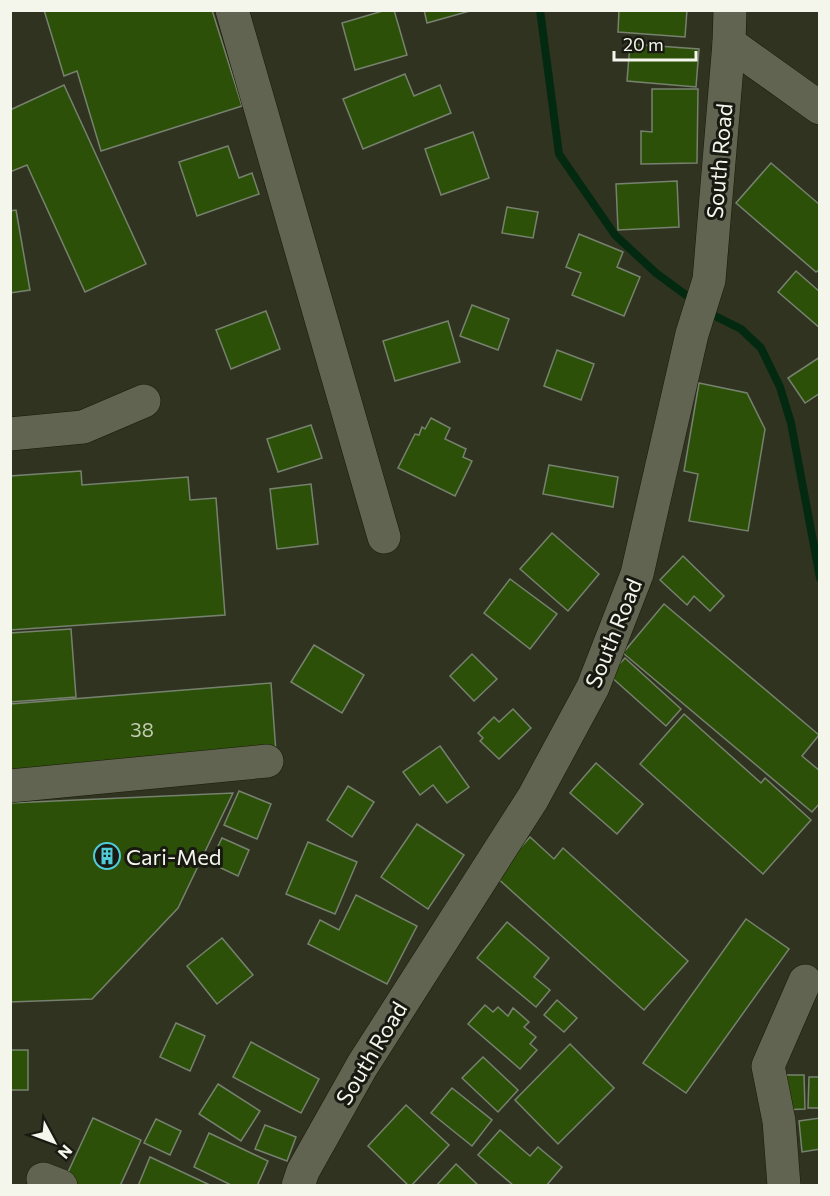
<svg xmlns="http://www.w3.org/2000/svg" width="830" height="1196" viewBox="0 0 830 1196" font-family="Commissioner,sans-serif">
<rect width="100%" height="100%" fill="#303320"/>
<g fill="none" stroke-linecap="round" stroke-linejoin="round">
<g stroke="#032a11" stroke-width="8">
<path d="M 540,10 L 559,154 L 615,235 L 656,273 L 694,301"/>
<path d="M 707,310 L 713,315 L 741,329 L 761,348 L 780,387 L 791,423 L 820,578"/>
</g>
</g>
<g fill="#2d5009" stroke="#76826f" stroke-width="1.5">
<path d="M 44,10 L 212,10 L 242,106 L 101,151 L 77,71 L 64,76 Z"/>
<path d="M 386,10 L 394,10 L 407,55 L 355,70 L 342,23 Z"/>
<path d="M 424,10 L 470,10 L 470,11 L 427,23 Z"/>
<path d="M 619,10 L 687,10 L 685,37 L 618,32 Z"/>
<path d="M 630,44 L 699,49 L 696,87 L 627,81 Z"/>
<path d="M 405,74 L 414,96 L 440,85 L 451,113 L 363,149 L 343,99 Z"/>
<path d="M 64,85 L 146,264 L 85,292 L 27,165 L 10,172 L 10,110 Z"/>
<path d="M 652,89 L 698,89 L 697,163 L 641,164 L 641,131 L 652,132 Z"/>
<path d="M 473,132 L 489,178 L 441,195 L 425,149 Z"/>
<path d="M 228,146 L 239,178 L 252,173 L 259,194 L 197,216 L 179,162 Z"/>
<path d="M 771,163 L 820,205 L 820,269 L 816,272 L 736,203 Z"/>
<path d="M 677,181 L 679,227 L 618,230 L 616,184 Z"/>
<path d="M 507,207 L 538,212 L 533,238 L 502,233 Z"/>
<path d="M 16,210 L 30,290 L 10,293 L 10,211 Z"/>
<path d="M 579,234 L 623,252 L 617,267 L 640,277 L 624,316 L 572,295 L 581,273 L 566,267 Z"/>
<path d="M 796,271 L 820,292 L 820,328 L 778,292 Z"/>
<path d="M 472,305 L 509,319 L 498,350 L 460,336 Z"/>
<path d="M 266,311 L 280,349 L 231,369 L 216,330 Z"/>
<path d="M 448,321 L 460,362 L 395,381 L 383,341 Z"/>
<path d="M 557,350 L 594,364 L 581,400 L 544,386 Z"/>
<path d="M 820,357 L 820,393 L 805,403 L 788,378 Z"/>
<path d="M 699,383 L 747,393 L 765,429 L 748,531 L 689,521 L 698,474 L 684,471 Z"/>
<path d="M 431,418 L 450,428 L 445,439 L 466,449 L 463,457 L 472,461 L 455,496 L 398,468 L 415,434 L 419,435 L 422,427 L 425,429 Z"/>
<path d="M 311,425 L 322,458 L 278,472 L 267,439 Z"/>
<path d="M 549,465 L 618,477 L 613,507 L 543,494 Z"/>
<path d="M 81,471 L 82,485 L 188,477 L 190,500 L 216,498 L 225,615 L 10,630 L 10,476 Z"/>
<path d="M 311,484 L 318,544 L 277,549 L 270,489 Z"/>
<path d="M 552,533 L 599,574 L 568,611 L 520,569 Z"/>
<path d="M 683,556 L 724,596 L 710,611 L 694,596 L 687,605 L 660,580 Z"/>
<path d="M 510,579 L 557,614 L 530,649 L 484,613 Z"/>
<path d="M 664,604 L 819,735 L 802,756 L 820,771 L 820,803 L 812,812 L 623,653 Z"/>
<path d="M 71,629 L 76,697 L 10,702 L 10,633 Z"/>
<path d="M 314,645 L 364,675 L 342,713 L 291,682 Z"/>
<path d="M 472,654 L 497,679 L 474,701 L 450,676 Z"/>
<path d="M 625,658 L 681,709 L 666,726 L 609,675 Z"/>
<path d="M 271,683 L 276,753 L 10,774 L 10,704 Z"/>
<path d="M 513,709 L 531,728 L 499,759 L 480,741 L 483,738 L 478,733 L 494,717 L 499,722 Z"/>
<path d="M 684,714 L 761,783 L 765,778 L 811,820 L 763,874 L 640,764 Z"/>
<path d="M 440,746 L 469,787 L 447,803 L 433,785 L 420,795 L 403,772 Z"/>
<path d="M 596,763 L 643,804 L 617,834 L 570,793 Z"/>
<path d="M 348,786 L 374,802 L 352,837 L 327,820 Z"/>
<path d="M 239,791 L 271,804 L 257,839 L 224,825 Z"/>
<path d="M 233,793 L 178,908 L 92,999 L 10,1002 L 10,803 Z"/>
<path d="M 417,824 L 464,855 L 428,909 L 381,877 Z"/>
<path d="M 530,837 L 554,859 L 563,848 L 688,961 L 644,1010 L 495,876 Z"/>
<path d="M 222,838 L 249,850 L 238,876 L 210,863 Z"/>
<path d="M 308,842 L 357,862 L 335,914 L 286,894 Z"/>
<path d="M 356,895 L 417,926 L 387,984 L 308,944 L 320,920 L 339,930 Z"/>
<path d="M 746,919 L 789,949 L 686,1093 L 643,1063 Z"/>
<path d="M 507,922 L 549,958 L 534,977 L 550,990 L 536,1007 L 477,958 Z"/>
<path d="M 222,938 L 253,975 L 217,1004 L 187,966 Z"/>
<path d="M 557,1000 L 577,1018 L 564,1032 L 544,1015 Z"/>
<path d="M 485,1005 L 493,1012 L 498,1007 L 508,1016 L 513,1008 L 529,1022 L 524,1027 L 536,1037 L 530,1044 L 537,1050 L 520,1069 L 468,1024 Z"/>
<path d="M 176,1023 L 205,1036 L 190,1071 L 160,1057 Z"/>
<path d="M 251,1042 L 319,1079 L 301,1113 L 233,1077 Z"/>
<path d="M 570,1044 L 614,1088 L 558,1144 L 515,1100 Z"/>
<rect x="10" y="1050" width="18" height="40"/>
<path d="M 483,1057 L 518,1090 L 498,1112 L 462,1078 Z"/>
<path d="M 780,1075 L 804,1075 L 805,1109 L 781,1110 Z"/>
<path d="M 809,1077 L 820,1077 L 820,1108 L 808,1108 Z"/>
<path d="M 218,1084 L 260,1111 L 241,1141 L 199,1114 Z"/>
<path d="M 452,1088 L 492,1120 L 472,1146 L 431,1113 Z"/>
<path d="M 406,1105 L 449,1145 L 411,1186 L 409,1186 L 368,1146 Z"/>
<path d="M 93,1118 L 141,1140 L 120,1186 L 73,1186 L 64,1181 Z"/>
<path d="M 820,1118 L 820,1149 L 802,1152 L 799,1121 Z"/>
<path d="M 156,1119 L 181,1131 L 170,1155 L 144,1143 Z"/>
<path d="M 265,1125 L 296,1137 L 287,1161 L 255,1149 Z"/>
<path d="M 500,1130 L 530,1156 L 538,1147 L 562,1167 L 546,1186 L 514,1186 L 478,1155 Z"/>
<path d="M 209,1133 L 268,1161 L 257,1186 L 233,1186 L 194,1167 Z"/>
<path d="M 150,1157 L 212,1186 L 138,1186 Z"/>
<path d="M 456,1164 L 479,1186 L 436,1186 Z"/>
</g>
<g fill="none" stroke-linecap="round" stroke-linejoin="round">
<defs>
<g id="minor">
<path d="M 232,10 L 384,537"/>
<path d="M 729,43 L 820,108"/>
<path d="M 10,434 L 83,427 L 144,401"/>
<path d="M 10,786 L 267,761"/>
<path d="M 43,1179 L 61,1186"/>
<path d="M 298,1186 L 303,1171 L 362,1066 L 533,798 L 593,687 L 637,574 L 692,334 L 709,280 L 729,43 L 730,10"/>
<path d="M 784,1186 L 779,1121 L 768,1066 L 805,981"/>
</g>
</defs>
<use href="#minor" stroke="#181a09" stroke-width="34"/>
<use href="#minor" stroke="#616450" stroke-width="33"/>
</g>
<defs>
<symbol id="building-ring" viewBox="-11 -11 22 22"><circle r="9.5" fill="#181911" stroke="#52cbd9" stroke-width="1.5"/><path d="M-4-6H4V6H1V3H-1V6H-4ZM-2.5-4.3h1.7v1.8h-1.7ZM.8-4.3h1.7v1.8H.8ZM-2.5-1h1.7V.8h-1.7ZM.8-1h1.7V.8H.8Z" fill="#52cbd9"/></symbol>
</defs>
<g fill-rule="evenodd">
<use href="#building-ring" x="92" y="841" width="30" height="30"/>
</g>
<g text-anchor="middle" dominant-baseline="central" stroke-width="6" stroke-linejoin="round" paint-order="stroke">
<g font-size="20" fill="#c2ccb2">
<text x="142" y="729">38</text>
</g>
<g font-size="22" fill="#f4f6eb" stroke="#181911">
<text transform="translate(719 161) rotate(-85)">South Road</text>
<text transform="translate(613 633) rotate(-68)">South Road</text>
<text transform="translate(371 1053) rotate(-59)">South Road</text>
</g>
<g font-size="22" fill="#f4f6eb" stroke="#181911" text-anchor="start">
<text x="126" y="856">Cari-Med</text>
</g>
</g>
<rect width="830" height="1196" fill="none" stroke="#f4f6eb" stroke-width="24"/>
<g transform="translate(54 1142) rotate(131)" stroke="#181911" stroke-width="4.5" paint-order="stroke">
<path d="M0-4.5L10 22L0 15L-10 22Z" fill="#f4f6eb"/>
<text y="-9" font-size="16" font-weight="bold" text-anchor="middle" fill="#f4f6eb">N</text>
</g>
<path d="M614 51v9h82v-9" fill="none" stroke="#f4f6eb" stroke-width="3"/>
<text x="623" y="51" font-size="18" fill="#f4f6eb" stroke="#181911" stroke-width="4.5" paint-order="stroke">20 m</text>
</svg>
